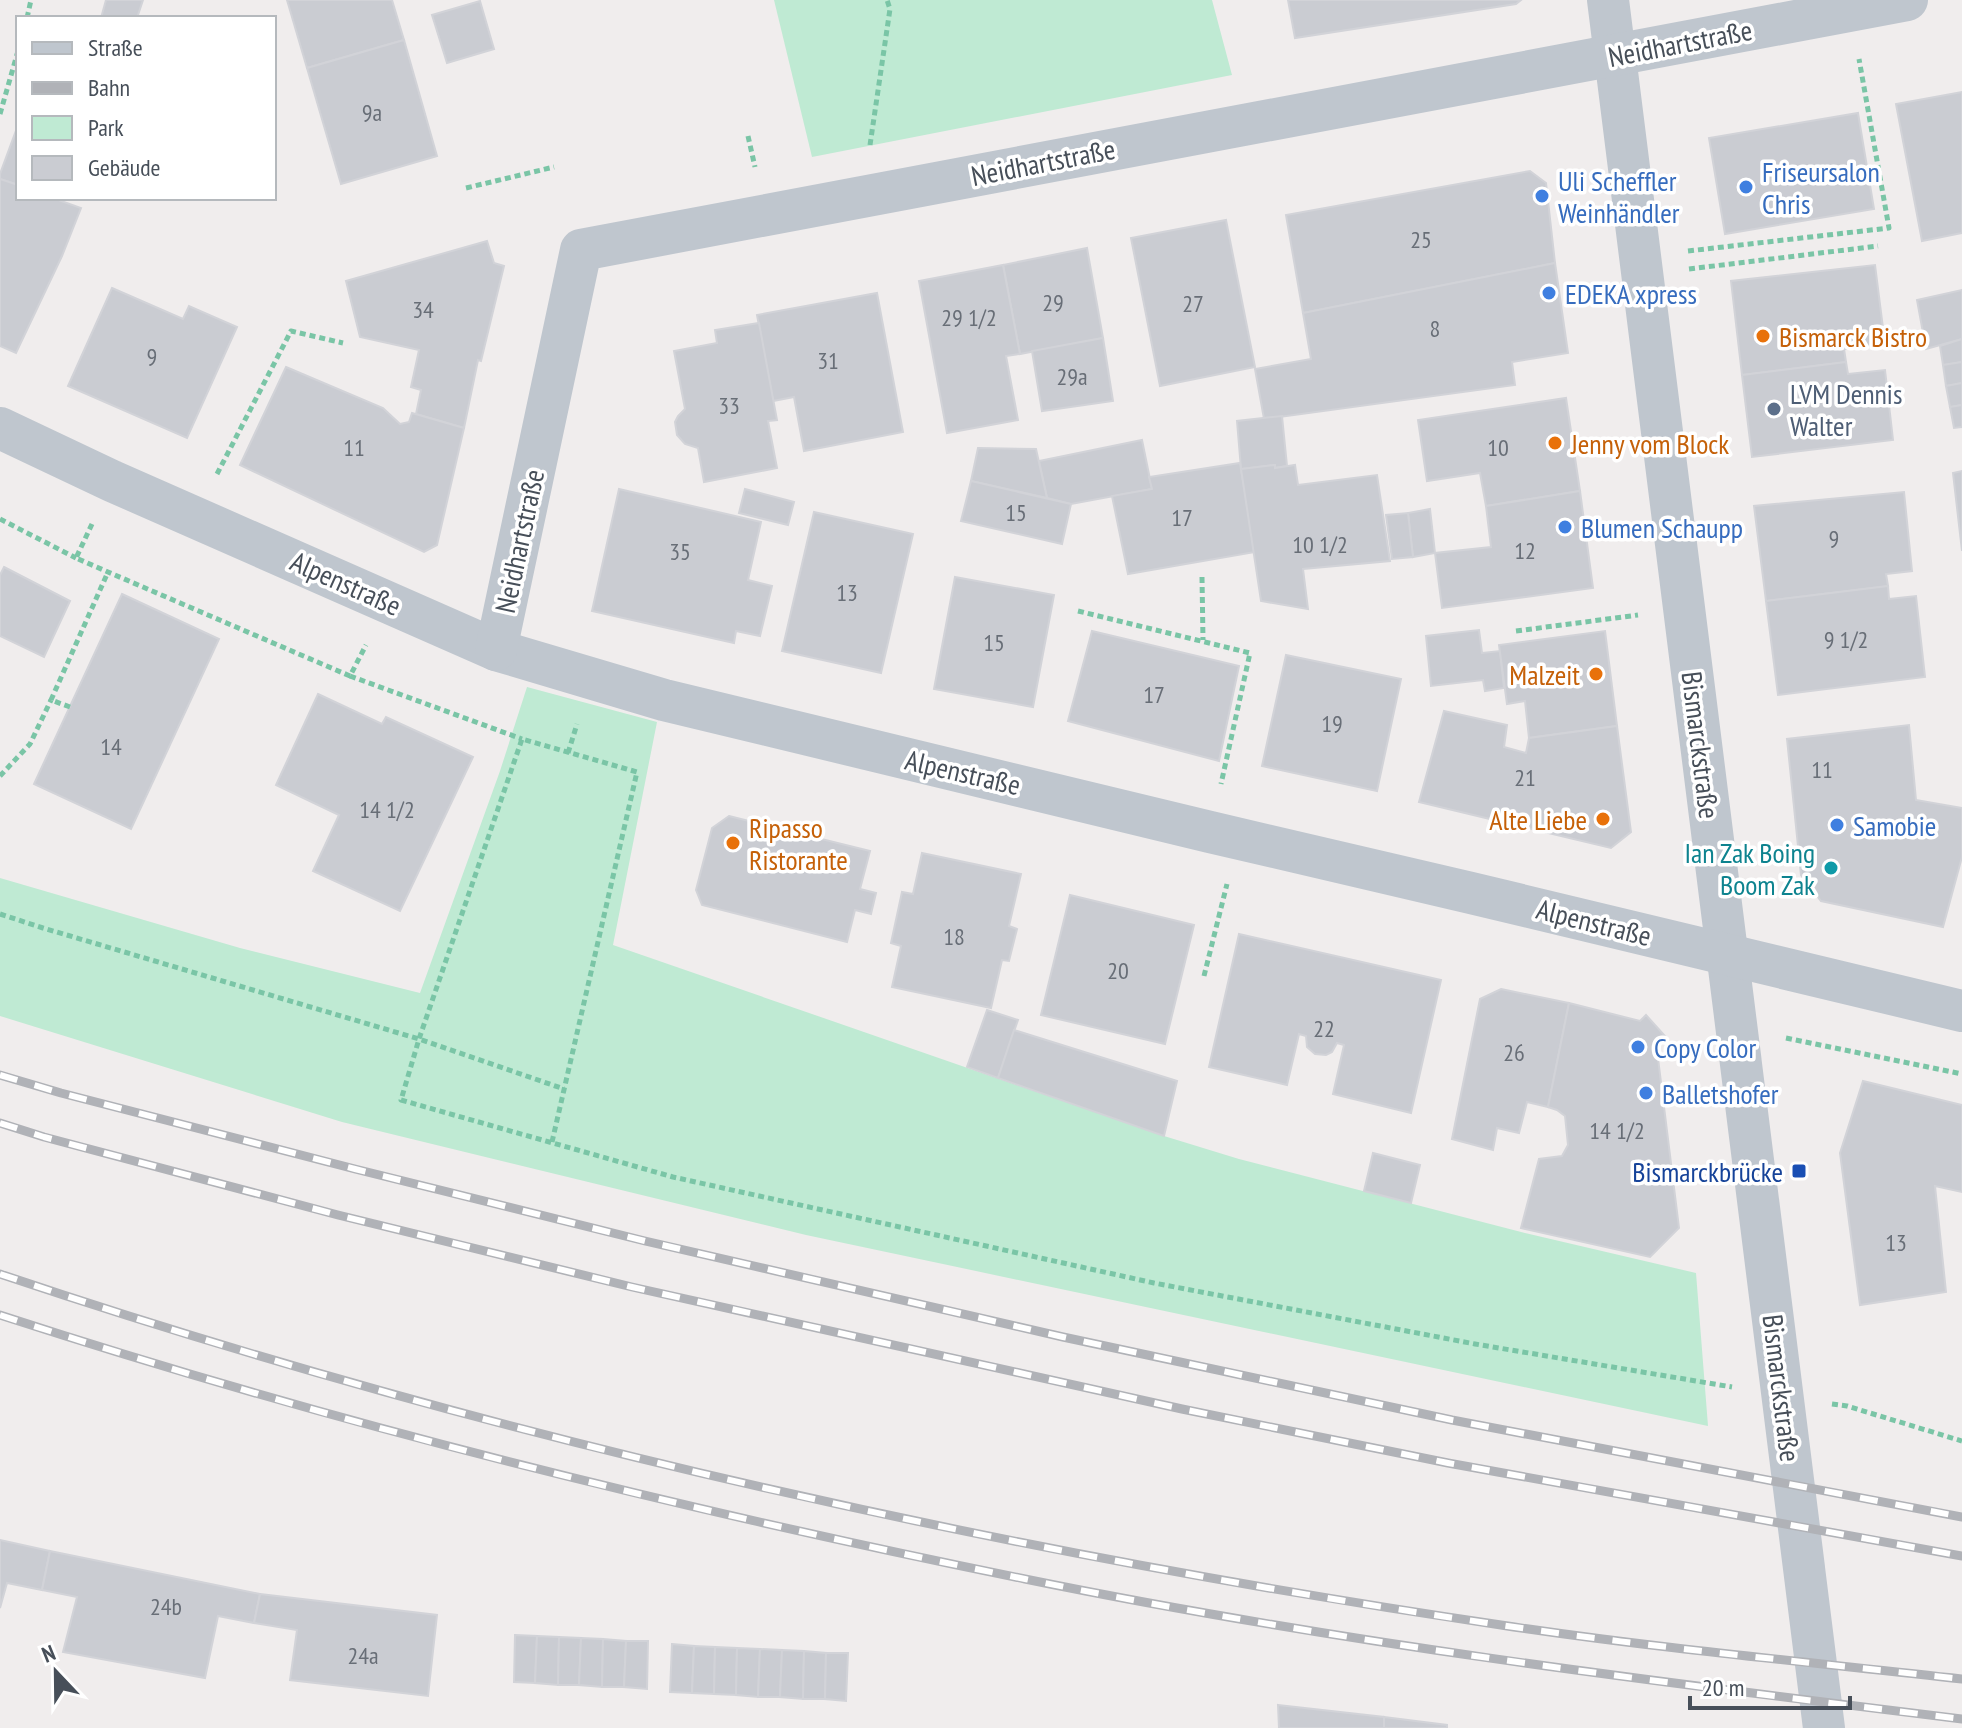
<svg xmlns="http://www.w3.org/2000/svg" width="1962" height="1728" viewBox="0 0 1962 1728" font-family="'PT Sans Narrow',sans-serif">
<rect width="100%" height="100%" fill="#f0eded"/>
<g fill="#bfead3">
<path d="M 774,0 L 1212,0 L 1232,75 L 812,157 Z"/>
<path d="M 527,687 L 657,722 L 613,945 L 1164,1136 L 1239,1159 L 1525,1233 L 1696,1273 L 1708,1426 L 806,1235 L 342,1122 L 0,1016 L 0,878 L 240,948 L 420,993 L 500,771 Z"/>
</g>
<g fill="#caccd2" stroke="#d2d3d8" stroke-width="2">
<path d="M 106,0 L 143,0 L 137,18 L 101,18 Z"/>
<path d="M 287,0 L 392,0 L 404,40 L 307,68 Z"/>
<path d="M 1288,0 L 1521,0 L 1516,4 L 1295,38 Z"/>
<path d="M 480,1 L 494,49 L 447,63 L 432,15 Z"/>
<path d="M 404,40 L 437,156 L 341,184 L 307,68 Z"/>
<path d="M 1962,92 L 1962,233 L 1922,241 L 1896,104 Z"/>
<path d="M 1858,113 L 1874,209 L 1725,234 L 1709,138 Z"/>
<path d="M 18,125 L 18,185 L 0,179 L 0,174 Z"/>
<path d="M 1530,171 L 1546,183 L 1555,263 L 1303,313 L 1286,215 Z"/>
<path d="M 0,179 L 18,185 L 18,198 L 53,198 L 81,208 L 62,256 L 16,353 L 0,346 Z"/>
<path d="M 1226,220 L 1255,367 L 1160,386 L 1131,238 Z"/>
<path d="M 487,241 L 494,263 L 504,266 L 481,361 L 478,360 L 464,428 L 416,414 L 421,390 L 411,387 L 419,350 L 360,337 L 346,281 Z"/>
<path d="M 1087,248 L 1103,338 L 1020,354 L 1003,265 Z"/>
<path d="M 1555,263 L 1568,353 L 1512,362 L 1515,385 L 1264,419 L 1255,369 L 1311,359 L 1303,313 Z"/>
<path d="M 1003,265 L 1020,354 L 1006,356 L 1018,420 L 947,433 L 919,281 Z"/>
<path d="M 1875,265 L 1885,344 L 1844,349 L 1846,362 L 1742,375 L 1731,281 Z"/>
<path d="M 112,288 L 183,319 L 189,306 L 237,327 L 187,438 L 68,386 Z"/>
<path d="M 1962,290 L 1962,339 L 1926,349 L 1917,300 Z"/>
<path d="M 877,293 L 903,432 L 804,451 L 794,397 L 773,401 L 757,315 Z"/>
<path d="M 759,323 L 777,420 L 768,421 L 777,468 L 704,482 L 698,448 L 685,444 L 677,435 L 675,422 L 678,416 L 685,409 L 674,351 L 717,343 L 715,330 Z"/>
<path d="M 1103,338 L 1113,401 L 1042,411 L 1032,351 Z"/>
<path d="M 1962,339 L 1962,362 L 1943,365 L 1940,346 Z"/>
<path d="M 1846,362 L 1848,374 L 1885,370 L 1893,440 L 1752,457 L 1742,375 Z"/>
<path d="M 1962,362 L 1962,383 L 1946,386 L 1943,365 Z"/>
<path d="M 286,367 L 383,408 L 400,424 L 409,422 L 412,413 L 464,428 L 437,545 L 424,552 L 240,465 Z"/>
<path d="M 1962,383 L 1962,405 L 1950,407 L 1946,386 Z"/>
<path d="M 1566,398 L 1580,491 L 1486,506 L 1480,473 L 1427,481 L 1418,420 Z"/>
<path d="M 1962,405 L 1962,427 L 1954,428 L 1950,407 Z"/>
<path d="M 1282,416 L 1287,466 L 1275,468 L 1275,465 L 1241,469 L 1237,421 Z"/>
<path d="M 1142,440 L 1152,489 L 1071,504 L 1047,498 L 1039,461 Z"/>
<path d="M 978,448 L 1036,449 L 1047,498 L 971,481 Z"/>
<path d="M 1240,463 L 1255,552 L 1128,574 L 1112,496 L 1152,489 L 1149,477 Z"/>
<path d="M 1275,465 L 1275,468 L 1295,465 L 1298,485 L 1377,475 L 1390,561 L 1303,569 L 1308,609 L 1261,601 L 1241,469 Z"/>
<path d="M 1962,471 L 1962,551 L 1953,473 Z"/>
<path d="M 971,481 L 1071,504 L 1062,544 L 961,521 Z"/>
<path d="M 619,489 L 761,522 L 748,580 L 772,586 L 760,636 L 736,631 L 734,643 L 592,611 Z"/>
<path d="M 745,489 L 794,502 L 788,525 L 739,513 Z"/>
<path d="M 1580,491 L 1593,588 L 1442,608 L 1435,553 L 1491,547 L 1486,506 Z"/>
<path d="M 1904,492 L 1912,571 L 1886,574 L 1888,586 L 1766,601 L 1754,506 Z"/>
<path d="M 1430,509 L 1435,553 L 1413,557 L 1408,513 Z"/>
<path d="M 814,512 L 913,534 L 881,673 L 782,651 Z"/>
<path d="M 1408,513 L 1413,557 L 1392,559 L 1386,515 Z"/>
<path d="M 4,567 L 70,601 L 44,657 L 0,636 L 0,575 Z"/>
<path d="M 955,577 L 1054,595 L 1033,707 L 934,689 Z"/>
<path d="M 1888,586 L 1889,599 L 1916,596 L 1925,677 L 1778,695 L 1766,601 Z"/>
<path d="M 122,594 L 219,639 L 131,829 L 34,784 Z"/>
<path d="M 1479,630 L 1482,653 L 1500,651 L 1504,688 L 1485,691 L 1483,680 L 1431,686 L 1426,636 Z"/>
<path d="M 1092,631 L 1239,666 L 1219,761 L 1068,721 Z"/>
<path d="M 1605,631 L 1617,726 L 1529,738 L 1525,701 L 1507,704 L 1499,645 Z"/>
<path d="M 1286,655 L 1401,679 L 1377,791 L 1262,766 Z"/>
<path d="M 318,694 L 382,724 L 386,717 L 473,757 L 400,911 L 313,871 L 339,815 L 276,785 Z"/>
<path d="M 1444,711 L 1507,725 L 1504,747 L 1526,753 L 1529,738 L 1617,726 L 1631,832 L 1611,848 L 1419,802 Z"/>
<path d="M 1909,725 L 1916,800 L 1962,808 L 1962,857 L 1943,927 L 1821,901 L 1801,875 L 1787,739 Z"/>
<path d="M 729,816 L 870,851 L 860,889 L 876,893 L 871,914 L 855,910 L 847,942 L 702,905 L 696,890 L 712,828 Z"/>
<path d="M 922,853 L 1021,874 L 1009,926 L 1017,929 L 1009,961 L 1002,960 L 991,1008 L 892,987 L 901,946 L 891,943 L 902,892 L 913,894 Z"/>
<path d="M 1070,895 L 1194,925 L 1165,1044 L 1041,1015 Z"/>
<path d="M 1239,934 L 1441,980 L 1411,1113 L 1333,1094 L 1344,1045 L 1337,1043 L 1332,1052 L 1326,1055 L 1315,1054 L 1307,1047 L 1306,1036 L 1299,1034 L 1287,1085 L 1209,1067 Z"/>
<path d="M 1501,989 L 1569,1003 L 1548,1107 L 1527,1102 L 1519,1133 L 1497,1128 L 1493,1150 L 1452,1139 L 1480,999 Z"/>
<path d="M 1569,1003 L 1640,1021 L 1646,1015 L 1665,1036 L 1656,1042 L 1679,1228 L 1650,1257 L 1521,1228 L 1539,1159 L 1562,1156 L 1568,1145 L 1565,1116 L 1557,1110 L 1548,1107 Z"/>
<path d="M 987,1010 L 1018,1020 L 998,1078 L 967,1067 Z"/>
<path d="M 1014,1030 L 1177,1081 L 1164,1136 L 998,1078 Z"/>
<path d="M 1863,1081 L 1962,1105 L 1962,1192 L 1935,1186 L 1946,1292 L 1860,1305 L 1840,1153 Z"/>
<path d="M 1373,1153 L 1420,1165 L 1411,1203 L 1364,1191 Z"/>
<path d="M 0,1540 L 50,1551 L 42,1590 L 7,1583 L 0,1608 Z"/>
<path d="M 50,1551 L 260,1594 L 254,1623 L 218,1616 L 205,1678 L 63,1652 L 77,1597 L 42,1590 Z"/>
<path d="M 260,1594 L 437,1615 L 428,1696 L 290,1680 L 297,1630 L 254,1623 Z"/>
<path d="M 515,1635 L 537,1636 L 535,1683 L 514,1682 Z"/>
<path d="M 537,1636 L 559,1637 L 558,1685 L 535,1683 Z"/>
<path d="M 559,1637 L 581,1638 L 579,1685 L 558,1685 Z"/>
<path d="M 581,1638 L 603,1639 L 602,1687 L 579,1685 Z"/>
<path d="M 603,1639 L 626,1641 L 624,1687 L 602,1687 Z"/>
<path d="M 626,1641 L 648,1641 L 647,1689 L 624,1687 Z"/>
<path d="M 672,1644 L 694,1646 L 692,1693 L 670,1692 Z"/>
<path d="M 694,1646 L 715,1647 L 714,1694 L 692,1693 Z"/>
<path d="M 715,1647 L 737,1648 L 736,1695 L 714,1694 Z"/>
<path d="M 737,1648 L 760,1649 L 758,1697 L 736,1695 Z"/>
<path d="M 760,1649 L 782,1650 L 780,1697 L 758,1697 Z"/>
<path d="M 782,1650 L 804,1651 L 803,1699 L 780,1697 Z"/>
<path d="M 804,1651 L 826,1653 L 825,1699 L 803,1699 Z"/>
<path d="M 826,1653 L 848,1653 L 846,1701 L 825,1699 Z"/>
<path d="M 1278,1705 L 1384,1717 L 1384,1728 L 1279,1728 Z"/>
<path d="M 1384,1717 L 1447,1725 L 1447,1728 L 1384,1728 Z"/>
</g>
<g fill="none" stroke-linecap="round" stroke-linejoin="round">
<g stroke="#7ac5a6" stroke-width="5" stroke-dasharray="6 4" stroke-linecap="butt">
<path d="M 27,18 L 31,0"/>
<path d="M 0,114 L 18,51"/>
<path d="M 748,136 L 755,167"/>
<path d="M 870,145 L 890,9 L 887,0"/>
<path d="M 466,188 L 554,167"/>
<path d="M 1688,251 L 1889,228 L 1859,59"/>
<path d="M 1689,269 L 1878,246"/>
<path d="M 217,474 L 291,331 L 343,343"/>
<path d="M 0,519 L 76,558"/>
<path d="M 92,524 L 76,558 L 108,572 L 350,676 L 366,645"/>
<path d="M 1202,577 L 1203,640"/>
<path d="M 1078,611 L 1250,653 L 1221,784"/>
<path d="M 1516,631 L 1638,615"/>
<path d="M 350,676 L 522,739"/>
<path d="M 70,707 L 51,700 L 108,572"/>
<path d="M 568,753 L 577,724"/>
<path d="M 0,776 L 30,744 L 51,700"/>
<path d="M 0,914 L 43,928 L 419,1039 L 564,1089"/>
<path d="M 1204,976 L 1227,884"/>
<path d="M 1786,1038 L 1962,1074"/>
<path d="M 552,1142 L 637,772 L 522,739 L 419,1039 L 401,1100 L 673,1177 L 1154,1283 L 1475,1344 L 1732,1387"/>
<path d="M 1832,1404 L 1847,1406 L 1962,1441"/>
</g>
<g stroke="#bfc6ce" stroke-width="42">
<path d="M 1608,0 L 1824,1728"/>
<path d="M 0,428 L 112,481 L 496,650 L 664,700 L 1210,832 L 1471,893 L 1962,1011"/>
<path d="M 496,650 L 581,250 L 1907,0"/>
</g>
<defs>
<g id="rail">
<path d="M 0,1075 L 61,1093 L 355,1169 L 645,1241 L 1063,1337 L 1452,1420 L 1962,1517"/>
<path d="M 0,1123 L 44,1137 L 338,1215 L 632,1287 L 1182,1409 L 1448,1463 L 1962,1556"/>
<path d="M 0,1274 C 488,1438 992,1550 1501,1625 C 1654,1648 1808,1662 1962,1679"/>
<path d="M 0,1315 C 335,1424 679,1509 1025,1579 C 1334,1642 1649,1681 1962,1719"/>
</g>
</defs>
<use href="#rail" stroke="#b0b2b7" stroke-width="9"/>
<use href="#rail" stroke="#fff" stroke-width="6" stroke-dasharray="18" stroke-linecap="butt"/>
</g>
<g fill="#3f7fe0" stroke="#fff" stroke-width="3">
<circle cx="1746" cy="187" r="8"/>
<circle cx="1542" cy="196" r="8"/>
<circle cx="1549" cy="293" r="8"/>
<circle cx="1565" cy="527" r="8"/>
<circle cx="1837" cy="825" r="8"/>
<circle cx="1638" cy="1047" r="8"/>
<circle cx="1646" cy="1093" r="8"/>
</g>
<g fill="#e8710a" stroke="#fff" stroke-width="3">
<circle cx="1763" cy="336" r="8"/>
<circle cx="1555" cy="443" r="8"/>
<circle cx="1596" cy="674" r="8"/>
<circle cx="1603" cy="819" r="8"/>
<circle cx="733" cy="843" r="8"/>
</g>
<circle fill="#5c6f8a" stroke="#fff" stroke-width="3" cx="1774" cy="409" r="8"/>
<circle fill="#0f9aa8" stroke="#fff" stroke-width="3" cx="1831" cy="868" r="8"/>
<rect fill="#1a4fb4" stroke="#fff" stroke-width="3" x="1791" y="1163" width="16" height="16" rx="4"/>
<g text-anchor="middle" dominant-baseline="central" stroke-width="7" stroke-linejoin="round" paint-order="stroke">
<g font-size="24" fill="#686e77">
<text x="372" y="112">9a</text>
<text x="1421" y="239">25</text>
<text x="1053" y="302">29</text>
<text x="1193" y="303">27</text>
<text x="423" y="309">34</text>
<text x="969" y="317">29 1/2</text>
<text x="1435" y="328">8</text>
<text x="152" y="356">9</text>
<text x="828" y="360">31</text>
<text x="1072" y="376">29a</text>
<text x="729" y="405">33</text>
<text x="354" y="447">11</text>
<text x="1498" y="447">10</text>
<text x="1016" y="512">15</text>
<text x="1182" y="517">17</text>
<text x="1834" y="538">9</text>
<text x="1320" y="544">10 1/2</text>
<text x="1525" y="550">12</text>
<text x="680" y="551">35</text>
<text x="847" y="592">13</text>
<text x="1846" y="639">9 1/2</text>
<text x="994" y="642">15</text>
<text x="1154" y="694">17</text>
<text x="1332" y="723">19</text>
<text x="111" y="746">14</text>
<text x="1822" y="769">11</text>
<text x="1525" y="777">21</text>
<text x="387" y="809">14 1/2</text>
<text x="954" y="936">18</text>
<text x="1118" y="970">20</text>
<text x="1324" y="1028">22</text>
<text x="1514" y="1052">26</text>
<text x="1617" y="1130">14 1/2</text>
<text x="1896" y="1242">13</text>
<text x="166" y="1606">24b</text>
<text x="363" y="1655">24a</text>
</g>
<g font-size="28" fill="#474f59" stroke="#fff">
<text transform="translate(1680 43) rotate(-11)">Neidhartstraße</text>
<text transform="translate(1043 162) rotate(-11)">Neidhartstraße</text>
<text transform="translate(519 541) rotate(-78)">Neidhartstraße</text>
<text transform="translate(346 583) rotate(24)">Alpenstraße</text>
<text transform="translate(1701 745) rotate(83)">Bismarckstraße</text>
<text transform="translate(963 772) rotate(13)">Alpenstraße</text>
<text transform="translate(1594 922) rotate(14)">Alpenstraße</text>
<text transform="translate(1782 1388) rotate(83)">Bismarckstraße</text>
</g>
<g font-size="28" fill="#366cbe" stroke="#fff" text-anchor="start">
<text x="1762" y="171">Friseursalon<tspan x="1762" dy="32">Chris</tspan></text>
<text x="1558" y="180">Uli Scheffler<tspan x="1558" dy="32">Weinhändler</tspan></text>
<text x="1565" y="293">EDEKA xpress</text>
<text x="1581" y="527">Blumen Schaupp</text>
<text x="1853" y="825">Samobie</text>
<text x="1654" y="1047">Copy Color</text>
<text x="1662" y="1093">Balletshofer</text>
</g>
<g font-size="28" fill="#c56008" stroke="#fff" text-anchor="start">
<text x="1779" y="336">Bismarck Bistro</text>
<text x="1571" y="443">Jenny vom Block</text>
<text x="1580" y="674" text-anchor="end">Malzeit</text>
<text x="1587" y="819" text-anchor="end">Alte Liebe</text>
<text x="749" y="827">Ripasso<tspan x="749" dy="32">Ristorante</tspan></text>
</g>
<g font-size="28" fill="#4e5e75" stroke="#fff" text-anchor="start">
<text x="1790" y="393">LVM Dennis<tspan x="1790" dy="32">Walter</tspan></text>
</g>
<g font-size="28" fill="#0d838f" stroke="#fff" text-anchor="end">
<text x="1815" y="852">Ian Zak Boing<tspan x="1815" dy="32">Boom Zak</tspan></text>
</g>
<g font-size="28" fill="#164399" stroke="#fff" text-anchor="end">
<text x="1783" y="1171">Bismarckbrücke</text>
</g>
</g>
<rect x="16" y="16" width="260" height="184" fill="#ffffff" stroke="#b5b9bd" stroke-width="2"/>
<rect x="32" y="42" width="40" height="12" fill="#bfc6ce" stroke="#b5b9bd" stroke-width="2"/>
<text x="88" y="56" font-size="24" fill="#474f59">Straße</text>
<rect x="32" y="82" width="40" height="12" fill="#b0b2b7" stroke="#b5b9bd" stroke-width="2"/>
<text x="88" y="96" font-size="24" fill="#474f59">Bahn</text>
<rect x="32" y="116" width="40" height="24" fill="#bfead3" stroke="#b5b9bd" stroke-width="2"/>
<text x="88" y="136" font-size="24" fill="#474f59">Park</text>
<rect x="32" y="156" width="40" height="24" fill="#caccd2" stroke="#b5b9bd" stroke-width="2"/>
<text x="88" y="176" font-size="24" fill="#474f59">Gebäude</text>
<g transform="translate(56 1672) rotate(338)" stroke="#ffffff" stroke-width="6" paint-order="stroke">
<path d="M0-6L14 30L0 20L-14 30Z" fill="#474f59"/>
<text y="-12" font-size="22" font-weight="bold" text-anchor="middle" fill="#474f59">N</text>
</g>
<path d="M1690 1696v12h160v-12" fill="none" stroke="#474f59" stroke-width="4"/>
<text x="1702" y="1696" font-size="24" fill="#474f59" stroke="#ffffff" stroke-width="6" paint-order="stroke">20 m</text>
</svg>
